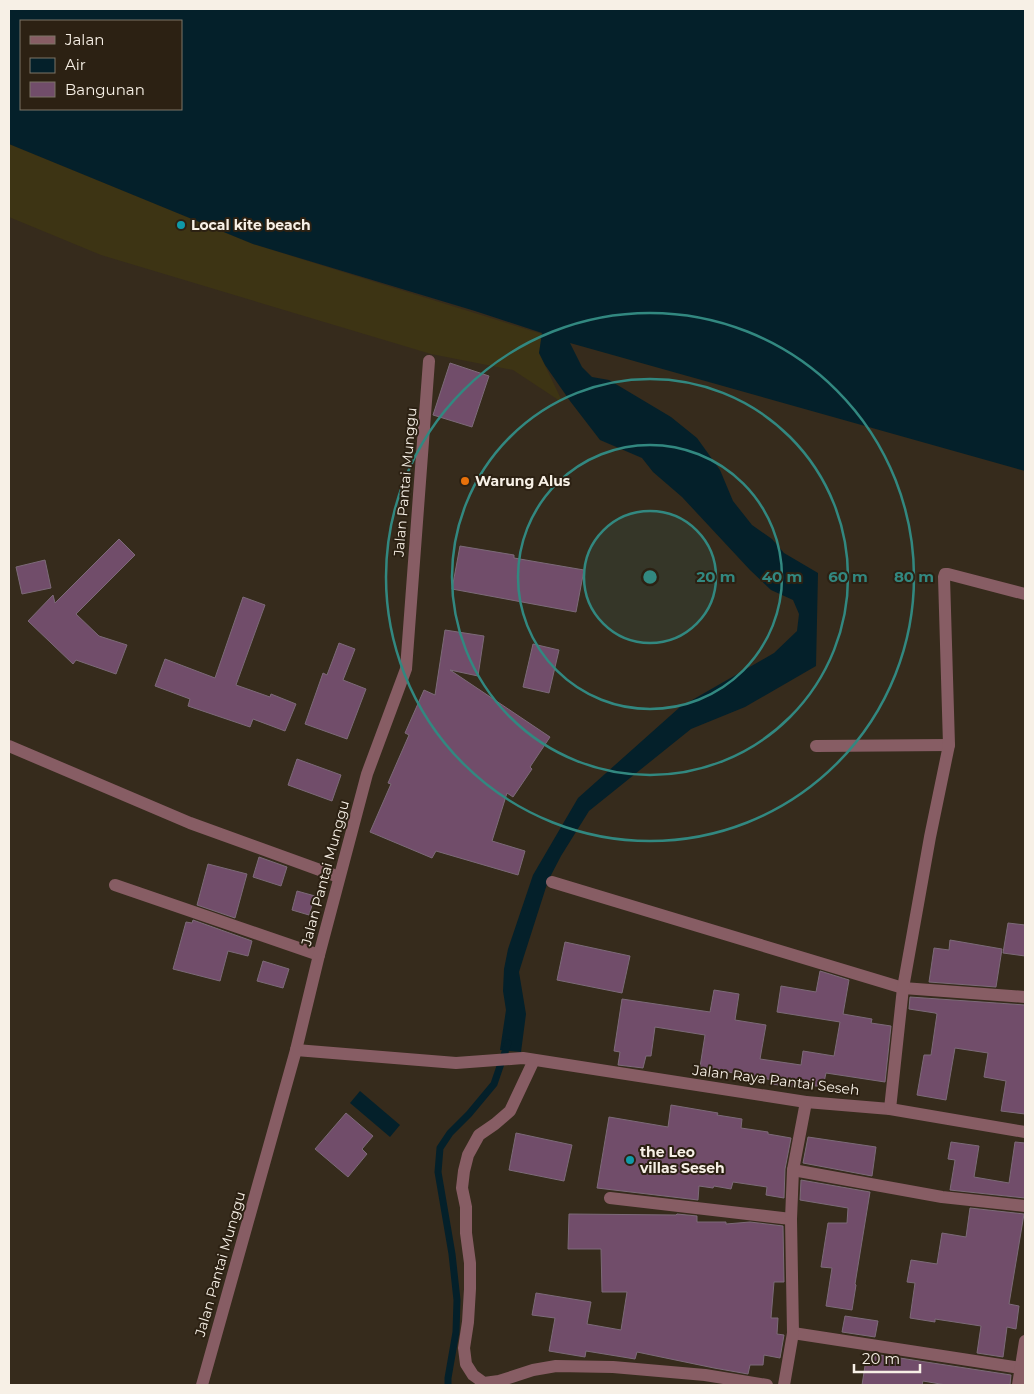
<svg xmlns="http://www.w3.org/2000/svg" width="1034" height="1394" viewBox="0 0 1034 1394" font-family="Montserrat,sans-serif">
<rect width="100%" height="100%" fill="#362b1c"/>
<path fill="#3d3414" d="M 9,144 L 253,244 L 542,334 L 539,353 L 563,403 L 513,370 L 431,354 L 101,255 L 9,217 Z"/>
<g fill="#04202a" fill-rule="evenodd">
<path d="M 9,9 L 1025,9 L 1025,471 L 570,343 L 582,367 L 592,377 L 609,380 L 671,417 L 697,438 L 720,470 L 733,501 L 752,525 L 772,539 L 784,553 L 818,573 L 816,666 L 745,707 L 691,729 L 589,811 L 561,856 L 548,881 L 524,956 L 519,972 L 526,1014 L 521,1052 L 500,1050 L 506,1010 L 503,991 L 504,969 L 508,949 L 533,875 L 578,798 L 680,707 L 774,653 L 797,631 L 799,614 L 793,600 L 771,590 L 750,570 L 682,497 L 653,472 L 642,458 L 600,440 L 570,401 L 545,365 L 539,353 L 542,333 L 475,311 L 253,244 L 9,144 ZM 21,21 L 181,21 L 181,109 L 21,109 Z"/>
<path d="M 360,1091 L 400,1125 L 390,1137 L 350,1103 Z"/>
</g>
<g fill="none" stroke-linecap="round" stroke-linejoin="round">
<path stroke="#04202a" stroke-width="7" d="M 448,1385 L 448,1378 L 456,1332 L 457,1300 L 452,1254 L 438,1172 L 440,1148 L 450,1133 L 469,1114 L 494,1084 L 508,1043"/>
</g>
<g fill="#714d6a" stroke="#7c6a78">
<path d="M 450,363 L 489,376 L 472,427 L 433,415 Z"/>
<path d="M 119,539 L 135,555 L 76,614 L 99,636 L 127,645 L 116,674 L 76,660 L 73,664 L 28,621 L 53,595 L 55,603 Z"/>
<path d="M 460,546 L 514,555 L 514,558 L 584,570 L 576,612 L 452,589 Z"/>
<path d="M 45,560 L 51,588 L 22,594 L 16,567 Z"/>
<path d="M 243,597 L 265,605 L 236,685 L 270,697 L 271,694 L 296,704 L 285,731 L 253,719 L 250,727 L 188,706 L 190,699 L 155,686 L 165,659 L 215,678 Z"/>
<path d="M 445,630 L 484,636 L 478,676 L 450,670 L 550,737 L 530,767 L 532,769 L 513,797 L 507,793 L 492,841 L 525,851 L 518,875 L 436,851 L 432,858 L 370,832 L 391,784 L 388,783 L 409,735 L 405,733 L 424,690 L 435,695 Z"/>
<path d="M 339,643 L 355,649 L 343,680 L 366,689 L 347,739 L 305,724 L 323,673 L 327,675 Z"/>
<path d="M 533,644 L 559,650 L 549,693 L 523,687 Z"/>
<path d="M 297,759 L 341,775 L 332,801 L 288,785 Z"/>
<path d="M 259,857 L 287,867 L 281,886 L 253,877 Z"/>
<path d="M 208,864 L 247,874 L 235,918 L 197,905 Z"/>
<path d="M 297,891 L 315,896 L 309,915 L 292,910 Z"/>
<path d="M 193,920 L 252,941 L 248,956 L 228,951 L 220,981 L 173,969 L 186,922 L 192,923 Z"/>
<path d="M 1008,923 L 1025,925 L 1025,956 L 1003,953 Z"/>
<path d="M 950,940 L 1002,949 L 996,987 L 929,982 L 934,948 L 949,950 Z"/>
<path d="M 565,942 L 630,956 L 622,993 L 557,980 Z"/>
<path d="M 263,961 L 289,969 L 283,988 L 257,981 Z"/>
<path d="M 820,971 L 849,980 L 843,1014 L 872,1019 L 871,1023 L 891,1026 L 885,1082 L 826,1073 L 823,1087 L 795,1083 L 794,1087 L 772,1084 L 773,1080 L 700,1067 L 705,1035 L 655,1027 L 651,1056 L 646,1056 L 643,1068 L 618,1065 L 620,1052 L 614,1051 L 622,999 L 710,1012 L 714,990 L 739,994 L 735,1020 L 766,1025 L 760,1059 L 801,1065 L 803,1051 L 834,1056 L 840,1022 L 777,1012 L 781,986 L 816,992 Z"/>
<path d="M 910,997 L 1025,1005 L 1025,1114 L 1001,1111 L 1006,1081 L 984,1077 L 988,1053 L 955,1048 L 946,1100 L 917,1095 L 924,1055 L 931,1055 L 937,1014 L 935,1013 L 909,1009 Z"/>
<path d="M 671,1105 L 718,1113 L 717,1115 L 742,1119 L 741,1128 L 768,1132 L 768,1134 L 791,1138 L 785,1169 L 784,1198 L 766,1195 L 767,1187 L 733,1182 L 731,1189 L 714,1186 L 713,1188 L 699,1186 L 698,1200 L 597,1188 L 609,1117 L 668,1127 Z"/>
<path d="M 346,1113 L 373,1136 L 362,1149 L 367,1154 L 348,1177 L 315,1149 Z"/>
<path d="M 516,1133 L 572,1145 L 564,1181 L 509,1170 Z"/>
<path d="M 808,1137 L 876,1147 L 872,1176 L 803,1163 Z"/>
<path d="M 951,1142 L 979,1146 L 974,1177 L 1009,1183 L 1015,1142 L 1025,1143 L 1025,1198 L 950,1190 L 955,1160 L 948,1159 Z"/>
<path d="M 801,1180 L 870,1192 L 855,1284 L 856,1285 L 852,1310 L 826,1306 L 832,1268 L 821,1267 L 828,1223 L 847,1223 L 848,1208 L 800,1200 Z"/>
<path d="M 970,1208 L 1024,1214 L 1009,1304 L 1019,1306 L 1016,1329 L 1007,1327 L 1003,1357 L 977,1353 L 981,1326 L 935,1319 L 935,1322 L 910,1318 L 915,1283 L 907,1282 L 911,1260 L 937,1264 L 942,1233 L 966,1237 Z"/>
<path d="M 569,1214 L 676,1215 L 677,1214 L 697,1216 L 697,1222 L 726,1222 L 726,1224 L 750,1222 L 783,1226 L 784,1282 L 774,1282 L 771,1318 L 778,1318 L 777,1334 L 784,1335 L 780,1358 L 764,1355 L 763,1365 L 750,1365 L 748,1374 L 714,1368 L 637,1352 L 635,1359 L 586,1351 L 585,1357 L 549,1351 L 555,1318 L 532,1315 L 536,1293 L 591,1302 L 587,1324 L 621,1330 L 627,1292 L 602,1292 L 601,1249 L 568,1249 Z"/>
<path d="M 845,1316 L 878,1321 L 875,1337 L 842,1332 Z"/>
<path d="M 867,1353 L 1011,1375 L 1010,1385 L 946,1385 L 923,1381 L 922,1385 L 862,1385 Z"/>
</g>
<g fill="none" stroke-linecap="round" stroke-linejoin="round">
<g stroke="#875d64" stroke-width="12">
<path d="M 9,746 L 190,823 L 339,877"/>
<path d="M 816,746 L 949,745"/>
<path d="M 552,882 L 903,988 L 1025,997"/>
<path d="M 115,885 L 319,955"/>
<path d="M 296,1050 L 456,1063 L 523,1058 L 806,1102 L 890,1109 L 1025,1132"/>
<path d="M 534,1060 L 510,1111 L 495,1124 L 479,1135 L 468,1155 L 464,1171 L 462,1188 L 466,1207 L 466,1233 L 470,1263 L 470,1289 L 468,1322 L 464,1348 L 466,1364 L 473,1375 L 484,1383 L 499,1381 L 533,1370 L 556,1366 L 613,1367 L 705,1375 L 767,1385"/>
<path d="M 890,1109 L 903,988 L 930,837 L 949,745 L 944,577 L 945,574 L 948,574 L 1025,594"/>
<path d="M 793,1170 L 942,1197 L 1025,1206"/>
<path d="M 610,1198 L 791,1219"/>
<path d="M 793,1333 L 1020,1368"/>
<path d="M 202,1385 L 296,1050 L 319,955 L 367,774 L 406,669 L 429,361"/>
<path d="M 784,1385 L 793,1333 L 791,1219 L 793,1170 L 806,1102"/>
<path d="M 1018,1385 L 1025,1341"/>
</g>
</g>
<circle cx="650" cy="577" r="66" fill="#328880" fill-opacity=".12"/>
<g fill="none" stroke="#328880" stroke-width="2.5">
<circle cx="650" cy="577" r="66"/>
<circle cx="650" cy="577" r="132"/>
<circle cx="650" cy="577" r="198"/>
<circle cx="650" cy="577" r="264"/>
</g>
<g fill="#0f9aa8" stroke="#2c2113" stroke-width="2">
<circle cx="181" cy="225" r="5"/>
<circle cx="630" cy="1160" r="5"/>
</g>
<circle fill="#e8710a" stroke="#2c2113" stroke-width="2" cx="465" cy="481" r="5"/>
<g text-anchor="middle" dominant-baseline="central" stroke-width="4" stroke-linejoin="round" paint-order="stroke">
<g font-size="14" font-weight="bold" fill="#f7f0e6" stroke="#2c2113" text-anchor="start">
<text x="191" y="225">Local kite beach</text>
<text x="475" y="481">Warung Alus</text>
<text x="640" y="1152">the Leo<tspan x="640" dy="16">villas Seseh</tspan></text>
</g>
<g font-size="14" fill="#f7f0e6" stroke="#2c2113">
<text transform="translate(405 482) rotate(-85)">Jalan Pantai Munggu</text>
<text transform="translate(325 873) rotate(-75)">Jalan Pantai Munggu</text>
<text transform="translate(776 1080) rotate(7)">Jalan Raya Pantai Seseh</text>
<text transform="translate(220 1264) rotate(-74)">Jalan Pantai Munggu</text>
</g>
</g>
<circle cx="650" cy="577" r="8" fill="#328880" stroke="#2c2113" stroke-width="2.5"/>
<g font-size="15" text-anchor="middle" font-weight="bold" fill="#328880" stroke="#2c2113" stroke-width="4" stroke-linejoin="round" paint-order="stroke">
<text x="716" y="582">20 m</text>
<text x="782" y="582">40 m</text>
<text x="848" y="582">60 m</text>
<text x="914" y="582">80 m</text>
</g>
<rect width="1034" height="1394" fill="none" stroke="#f7f0e6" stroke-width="20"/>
<rect x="20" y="20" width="162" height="90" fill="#2c2113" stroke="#7d7467"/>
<rect x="30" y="36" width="25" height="8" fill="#875d64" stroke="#7d7467"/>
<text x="65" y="45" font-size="15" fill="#f7f0e6">Jalan</text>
<rect x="30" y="58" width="25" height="15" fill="#04202a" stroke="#7d7467"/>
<text x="65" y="70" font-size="15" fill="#f7f0e6">Air</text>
<rect x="30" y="82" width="25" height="15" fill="#714d6a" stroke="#7d7467"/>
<text x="65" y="95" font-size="15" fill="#f7f0e6">Bangunan</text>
<path d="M854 1364v8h66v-8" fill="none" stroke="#f7f0e6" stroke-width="2.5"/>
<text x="862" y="1364" font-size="15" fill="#f7f0e6" stroke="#2c2113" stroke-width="4" paint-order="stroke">20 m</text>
</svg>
